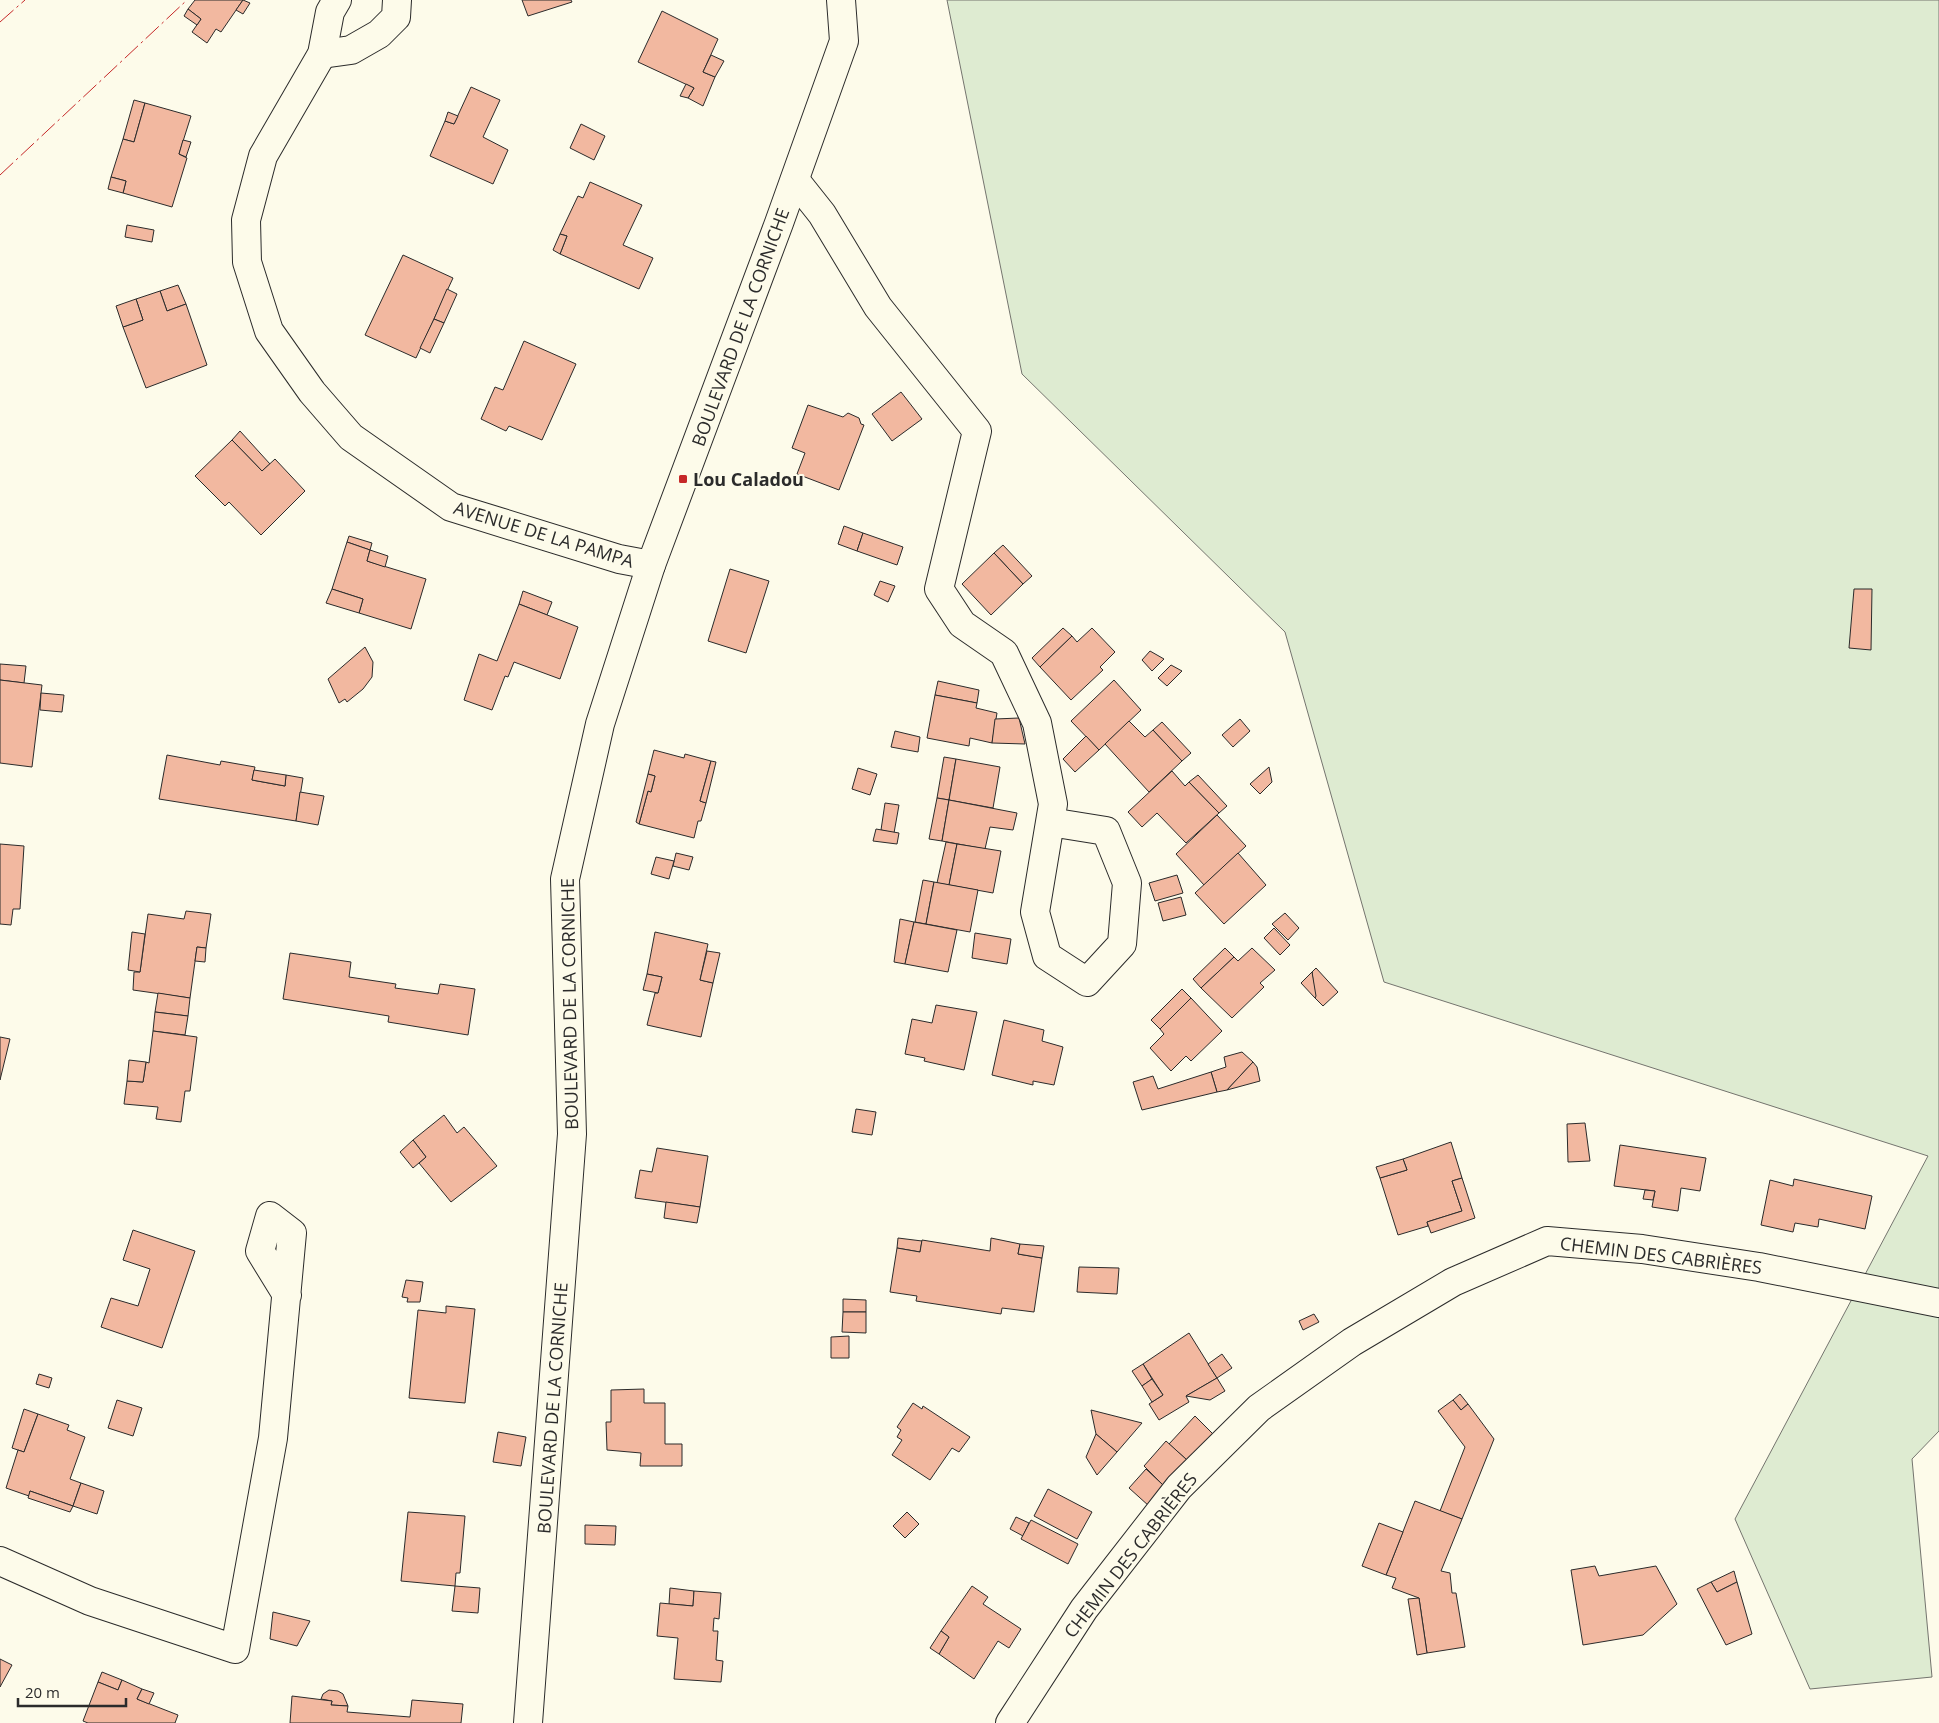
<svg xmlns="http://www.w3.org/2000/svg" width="1939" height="1723" viewBox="0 0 1939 1723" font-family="'Open Sans',sans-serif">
<rect width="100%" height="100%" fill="#fdfbea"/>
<path fill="#deebd1" stroke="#74746e" d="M 947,0 L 1939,0 L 1939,1431 L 1912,1459 L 1932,1677 L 1810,1689 L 1735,1519 L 1928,1156 L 1384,982 L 1285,632 L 1022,374 Z"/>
<g fill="#f2b8a0" stroke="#2b2b2b">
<path d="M 195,0 L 243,0 L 221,32 L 216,29 L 207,43 L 192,32 L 201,19 L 188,9 Z"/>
<path d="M 243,0 L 250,3 L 243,14 L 236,10 Z"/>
<path d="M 522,0 L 571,0 L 572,2 L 528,16 Z"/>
<path d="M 188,9 L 201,19 L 197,25 L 184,16 Z"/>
<path d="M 662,11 L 718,39 L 703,72 L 715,77 L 703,106 L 688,98 L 694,88 L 638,62 Z"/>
<path d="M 711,55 L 724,61 L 715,77 L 703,72 Z"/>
<path d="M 686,84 L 694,88 L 688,98 L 680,96 Z"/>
<path d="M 471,87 L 500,100 L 483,137 L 508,150 L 493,184 L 430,156 L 445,121 L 454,124 Z"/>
<path d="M 134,100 L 145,103 L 134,142 L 123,139 Z"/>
<path d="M 145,103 L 191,116 L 179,154 L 187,158 L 172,207 L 123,193 L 126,181 L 111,177 L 123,139 L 134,142 Z"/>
<path d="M 448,112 L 458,116 L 454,124 L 445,121 Z"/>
<path d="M 581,124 L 605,136 L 594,160 L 570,148 Z"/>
<path d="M 183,140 L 191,142 L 186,157 L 179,154 Z"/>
<path d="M 111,177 L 126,181 L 123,193 L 108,189 Z"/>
<path d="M 590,182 L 642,205 L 623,245 L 653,258 L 639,289 L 560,254 L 567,236 L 560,234 L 578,196 L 583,198 Z"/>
<path d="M 127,225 L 154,230 L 152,242 L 125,237 Z"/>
<path d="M 560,234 L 567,236 L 560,254 L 553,250 Z"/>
<path d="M 403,255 L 453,278 L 416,358 L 365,335 Z"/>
<path d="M 178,285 L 186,304 L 167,311 L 160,291 Z"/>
<path d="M 447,289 L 457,294 L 444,323 L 434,319 Z"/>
<path d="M 160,291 L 167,311 L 186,304 L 207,365 L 146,388 L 123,327 L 143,320 L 136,299 Z"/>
<path d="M 136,299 L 143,320 L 123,327 L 116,306 Z"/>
<path d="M 434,319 L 444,323 L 430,353 L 420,348 Z"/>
<path d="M 524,341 L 576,364 L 542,440 L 509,426 L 506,431 L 481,419 L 495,387 L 503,390 Z"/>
<path d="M 901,392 L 922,419 L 892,441 L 872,414 Z"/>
<path d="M 808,405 L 843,417 L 848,413 L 859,418 L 861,424 L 864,425 L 839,490 L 797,474 L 805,453 L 792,448 Z"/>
<path d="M 240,431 L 270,464 L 262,471 L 232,440 Z"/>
<path d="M 232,440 L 262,471 L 275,459 L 305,491 L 261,535 L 229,502 L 225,506 L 195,476 Z"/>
<path d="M 844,526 L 863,533 L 857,551 L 838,544 Z"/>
<path d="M 863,533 L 903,547 L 897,565 L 857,551 Z"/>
<path d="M 349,536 L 372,543 L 370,550 L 347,542 Z"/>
<path d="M 347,542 L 370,550 L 367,561 L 426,579 L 411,629 L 359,613 L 363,599 L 332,589 Z"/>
<path d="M 1003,545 L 1032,576 L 1023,584 L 994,553 Z"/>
<path d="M 370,550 L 388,556 L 385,567 L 367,561 Z"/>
<path d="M 994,553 L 1023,584 L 991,615 L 962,584 Z"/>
<path d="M 730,569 L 769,581 L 746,653 L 708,641 Z"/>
<path d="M 880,581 L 895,586 L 888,602 L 874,595 Z"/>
<path d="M 332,589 L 363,599 L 359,613 L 326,603 Z"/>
<path d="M 1854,589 L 1872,589 L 1871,650 L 1849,648 Z"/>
<path d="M 523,591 L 552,602 L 547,615 L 519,604 Z"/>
<path d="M 519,604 L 578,627 L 560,679 L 514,662 L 508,677 L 505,676 L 492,710 L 464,700 L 479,654 L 497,661 Z"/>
<path d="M 1063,628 L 1072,636 L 1040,667 L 1032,658 Z"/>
<path d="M 1092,628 L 1115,652 L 1100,667 L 1103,670 L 1071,700 L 1040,667 L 1072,636 L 1077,642 Z"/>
<path d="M 365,647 L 373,662 L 372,677 L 363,689 L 347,702 L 345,699 L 339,703 L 328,679 Z"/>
<path d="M 1150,651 L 1164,659 L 1152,671 L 1142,660 Z"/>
<path d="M 0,664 L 26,666 L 24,683 L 0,680 Z"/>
<path d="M 1171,665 L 1182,671 L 1167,686 L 1158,678 Z"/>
<path d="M 0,680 L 42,685 L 32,767 L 0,763 Z"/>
<path d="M 1114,680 L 1141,710 L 1099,750 L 1071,721 Z"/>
<path d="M 938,681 L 979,690 L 977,703 L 935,695 Z"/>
<path d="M 41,693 L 64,695 L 62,712 L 40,710 Z"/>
<path d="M 935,695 L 977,703 L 976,708 L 997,713 L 992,743 L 970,738 L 969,746 L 927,738 Z"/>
<path d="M 1019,718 L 1025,744 L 992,743 L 995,719 Z"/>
<path d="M 1240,719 L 1250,731 L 1233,747 L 1222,735 Z"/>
<path d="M 1129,721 L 1145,737 L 1153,730 L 1182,761 L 1149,792 L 1105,744 Z"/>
<path d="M 1162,722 L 1191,753 L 1182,761 L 1153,730 Z"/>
<path d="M 895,731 L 920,737 L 918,752 L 891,747 Z"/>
<path d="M 1086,736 L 1099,750 L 1075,772 L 1063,759 Z"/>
<path d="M 654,750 L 684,758 L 685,754 L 711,761 L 700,801 L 706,803 L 701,821 L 698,821 L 694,838 L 639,824 L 648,791 L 651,792 L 655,776 L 648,774 Z"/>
<path d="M 167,755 L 220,765 L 221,761 L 255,767 L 252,780 L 285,786 L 286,775 L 303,778 L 296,821 L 159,799 Z"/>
<path d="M 944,757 L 956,759 L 949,800 L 937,798 Z"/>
<path d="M 956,759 L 1000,767 L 993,808 L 949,800 Z"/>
<path d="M 711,761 L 716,762 L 706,803 L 700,801 Z"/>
<path d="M 1269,767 L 1272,782 L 1260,794 L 1250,784 Z"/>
<path d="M 858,768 L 877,774 L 870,795 L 852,789 Z"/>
<path d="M 254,770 L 286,775 L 285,786 L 252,780 Z"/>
<path d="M 1172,771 L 1185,786 L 1189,782 L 1219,813 L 1186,843 L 1157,813 L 1142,827 L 1128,812 Z"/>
<path d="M 648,774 L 655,776 L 651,792 L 648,791 L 639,824 L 636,822 Z"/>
<path d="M 1198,775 L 1227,806 L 1219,813 L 1189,782 Z"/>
<path d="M 300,792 L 324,796 L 318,825 L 296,821 Z"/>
<path d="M 937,798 L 949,800 L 942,841 L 929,839 Z"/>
<path d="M 949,800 L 1017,813 L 1013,830 L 990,827 L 985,849 L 942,841 Z"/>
<path d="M 885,803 L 899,805 L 894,833 L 881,830 Z"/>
<path d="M 1217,815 L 1246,846 L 1204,885 L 1176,854 Z"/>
<path d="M 876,829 L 899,833 L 897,844 L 873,841 Z"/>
<path d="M 946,842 L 957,844 L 949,885 L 937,883 Z"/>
<path d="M 0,844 L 24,846 L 20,909 L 13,909 L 11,925 L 0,924 Z"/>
<path d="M 957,844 L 1001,851 L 993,893 L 949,885 Z"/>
<path d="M 676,853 L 693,857 L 689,870 L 673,866 Z"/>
<path d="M 1238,853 L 1266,885 L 1224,924 L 1195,893 Z"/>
<path d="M 656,857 L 674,861 L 669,879 L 651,874 Z"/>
<path d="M 1177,875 L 1183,893 L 1155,901 L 1149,883 Z"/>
<path d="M 923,880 L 934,882 L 926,924 L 915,922 Z"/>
<path d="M 934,882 L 978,890 L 970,932 L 926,924 Z"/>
<path d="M 1181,897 L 1186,915 L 1163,921 L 1158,903 Z"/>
<path d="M 186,911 L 211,914 L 206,948 L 197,947 L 190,998 L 133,990 L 134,972 L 140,972 L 148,914 L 184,919 Z"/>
<path d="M 1285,913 L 1299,928 L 1288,940 L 1272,924 Z"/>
<path d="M 900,919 L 914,922 L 905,964 L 894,962 Z"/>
<path d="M 914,922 L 957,930 L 948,972 L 905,964 Z"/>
<path d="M 1274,928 L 1290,945 L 1280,955 L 1264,938 Z"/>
<path d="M 132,932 L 145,934 L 140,972 L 128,970 Z"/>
<path d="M 655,932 L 708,944 L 700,980 L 713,983 L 701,1037 L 647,1025 L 655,993 L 658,993 L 662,977 L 647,974 Z"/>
<path d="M 975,933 L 1011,939 L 1007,964 L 972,958 Z"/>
<path d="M 197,947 L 206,948 L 205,962 L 195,961 Z"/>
<path d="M 1225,948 L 1234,957 L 1201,988 L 1193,979 Z"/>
<path d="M 1252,948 L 1275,970 L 1260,983 L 1264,987 L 1232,1018 L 1201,988 L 1234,957 L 1238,961 Z"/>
<path d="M 707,951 L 720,953 L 713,983 L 700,980 Z"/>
<path d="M 290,953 L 351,962 L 349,977 L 396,984 L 395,988 L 438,994 L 440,984 L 475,989 L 468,1035 L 388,1022 L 389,1016 L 283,999 Z"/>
<path d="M 1316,968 L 1338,992 L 1323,1006 L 1315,998 L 1312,972 Z"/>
<path d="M 1312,972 L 1316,996 L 1315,998 L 1301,983 Z"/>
<path d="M 647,974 L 662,977 L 658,993 L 643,990 Z"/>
<path d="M 1182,989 L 1191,998 L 1160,1029 L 1151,1020 Z"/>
<path d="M 158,993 L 190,998 L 188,1016 L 155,1012 Z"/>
<path d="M 1191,998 L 1222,1031 L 1191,1061 L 1186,1056 L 1171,1071 L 1150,1048 L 1164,1034 L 1160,1029 Z"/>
<path d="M 936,1005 L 977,1012 L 964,1070 L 924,1061 L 925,1058 L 905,1054 L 912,1019 L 932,1023 Z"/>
<path d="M 155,1012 L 188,1016 L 185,1035 L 153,1031 Z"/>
<path d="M 1004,1020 L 1044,1030 L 1042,1041 L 1063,1047 L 1054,1085 L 1033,1081 L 1033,1085 L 992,1075 Z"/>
<path d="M 153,1031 L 197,1037 L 190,1091 L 185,1091 L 181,1122 L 156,1119 L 158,1107 L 124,1104 L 127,1081 L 143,1082 L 146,1062 L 149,1063 Z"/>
<path d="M 0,1037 L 10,1039 L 0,1080 Z"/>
<path d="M 1242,1052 L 1253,1062 L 1227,1090 L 1217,1092 L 1211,1072 L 1226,1067 L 1224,1057 Z"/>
<path d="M 129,1060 L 146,1062 L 143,1082 L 127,1081 Z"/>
<path d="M 1253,1062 L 1257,1067 L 1260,1081 L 1227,1090 Z"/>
<path d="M 1211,1072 L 1217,1092 L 1142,1110 L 1133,1082 L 1153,1076 L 1158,1089 Z"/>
<path d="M 856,1109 L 876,1112 L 872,1135 L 852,1132 Z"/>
<path d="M 444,1115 L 457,1133 L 464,1127 L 497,1166 L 451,1202 L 419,1163 L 426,1157 L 413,1140 Z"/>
<path d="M 1585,1123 L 1590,1161 L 1568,1162 L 1567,1124 Z"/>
<path d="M 413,1140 L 426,1157 L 413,1168 L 400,1152 Z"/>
<path d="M 1451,1142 L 1462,1178 L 1452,1181 L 1462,1211 L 1427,1222 L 1428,1226 L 1398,1235 L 1380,1178 L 1407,1170 L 1403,1159 Z"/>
<path d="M 1620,1145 L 1706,1158 L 1700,1191 L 1681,1188 L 1678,1211 L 1652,1207 L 1655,1191 L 1614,1186 Z"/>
<path d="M 657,1148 L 708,1156 L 700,1207 L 635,1198 L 640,1170 L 652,1172 Z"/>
<path d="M 1403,1159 L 1407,1170 L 1380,1178 L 1376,1167 Z"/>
<path d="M 1462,1178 L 1475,1218 L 1431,1233 L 1427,1222 L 1462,1211 L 1452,1181 Z"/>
<path d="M 1794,1179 L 1872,1196 L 1865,1229 L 1819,1219 L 1818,1227 L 1795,1223 L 1793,1232 L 1761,1225 L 1770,1180 L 1793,1186 Z"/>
<path d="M 1645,1190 L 1655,1191 L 1653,1200 L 1643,1199 Z"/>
<path d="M 666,1202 L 700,1207 L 697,1223 L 664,1218 Z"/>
<path d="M 133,1230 L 195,1251 L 162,1348 L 101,1327 L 111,1298 L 138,1306 L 150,1269 L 123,1260 Z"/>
<path d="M 898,1238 L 922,1241 L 920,1252 L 897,1248 Z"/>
<path d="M 991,1238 L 1020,1244 L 1018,1254 L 1042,1258 L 1034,1312 L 1002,1308 L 1001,1314 L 916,1301 L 917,1296 L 890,1292 L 897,1248 L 920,1252 L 922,1240 L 990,1251 Z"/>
<path d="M 1020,1244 L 1044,1246 L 1042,1258 L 1018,1254 Z"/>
<path d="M 1079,1267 L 1119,1268 L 1117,1294 L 1077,1292 Z"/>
<path d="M 406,1280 L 423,1282 L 420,1302 L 407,1302 L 408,1298 L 402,1297 Z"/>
<path d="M 843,1299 L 866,1300 L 866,1312 L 843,1312 Z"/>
<path d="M 446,1306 L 475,1309 L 465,1403 L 409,1398 L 418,1310 L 446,1313 Z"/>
<path d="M 843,1312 L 866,1312 L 866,1333 L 842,1332 Z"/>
<path d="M 1314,1314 L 1319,1322 L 1303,1330 L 1299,1321 Z"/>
<path d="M 1189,1333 L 1217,1378 L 1186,1396 L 1189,1402 L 1159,1420 L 1149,1404 L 1163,1395 L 1143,1364 Z"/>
<path d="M 849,1336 L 849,1358 L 831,1358 L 831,1337 Z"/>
<path d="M 1222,1354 L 1232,1368 L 1217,1378 L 1208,1364 Z"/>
<path d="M 1143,1364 L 1152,1379 L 1142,1386 L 1132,1371 Z"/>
<path d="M 39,1374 L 52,1378 L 49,1388 L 36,1384 Z"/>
<path d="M 1217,1378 L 1225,1391 L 1210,1400 L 1186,1396 Z"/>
<path d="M 1152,1379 L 1163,1395 L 1152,1402 L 1142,1386 Z"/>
<path d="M 644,1389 L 644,1403 L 665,1403 L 665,1444 L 682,1444 L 682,1466 L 640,1466 L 641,1453 L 607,1450 L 606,1422 L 611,1422 L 611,1390 Z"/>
<path d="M 1460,1394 L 1468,1404 L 1461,1410 L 1453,1400 Z"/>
<path d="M 117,1400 L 142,1408 L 133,1436 L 108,1428 Z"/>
<path d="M 1453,1400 L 1461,1410 L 1468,1404 L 1494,1439 L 1462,1519 L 1440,1511 L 1465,1447 L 1438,1411 Z"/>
<path d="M 913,1403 L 922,1409 L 923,1406 L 970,1437 L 959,1452 L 952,1448 L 930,1480 L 892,1455 L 902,1440 L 897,1437 L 901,1430 L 897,1427 Z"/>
<path d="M 24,1409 L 38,1414 L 24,1452 L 12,1448 Z"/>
<path d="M 1091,1410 L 1142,1423 L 1117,1452 L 1096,1434 Z"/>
<path d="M 38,1414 L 69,1425 L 67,1430 L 85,1437 L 70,1479 L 81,1483 L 73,1506 L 30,1491 L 29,1496 L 6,1488 L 18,1450 L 24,1452 Z"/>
<path d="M 1195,1416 L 1213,1434 L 1187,1460 L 1169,1444 Z"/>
<path d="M 498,1432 L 526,1437 L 521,1466 L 493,1462 Z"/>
<path d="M 1096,1434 L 1117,1452 L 1097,1475 L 1086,1457 Z"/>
<path d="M 1166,1441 L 1187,1460 L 1163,1485 L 1144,1466 Z"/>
<path d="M 1146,1469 L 1163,1485 L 1149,1506 L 1129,1488 Z"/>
<path d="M 81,1483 L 104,1491 L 97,1514 L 73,1506 Z"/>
<path d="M 1048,1489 L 1092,1512 L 1077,1539 L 1034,1516 Z"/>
<path d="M 30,1491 L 73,1506 L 70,1512 L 28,1498 Z"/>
<path d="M 1415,1501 L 1462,1519 L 1441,1571 L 1450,1573 L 1452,1593 L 1456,1593 L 1465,1647 L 1427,1653 L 1419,1598 L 1392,1588 L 1396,1578 L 1386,1575 Z"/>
<path d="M 408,1512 L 465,1516 L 460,1573 L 456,1573 L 455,1586 L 401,1581 Z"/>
<path d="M 907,1512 L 919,1524 L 905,1538 L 893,1526 Z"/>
<path d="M 1016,1517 L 1029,1523 L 1023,1536 L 1010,1529 Z"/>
<path d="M 1031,1520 L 1078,1544 L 1068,1564 L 1021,1539 Z"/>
<path d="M 1379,1523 L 1403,1532 L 1386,1575 L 1362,1566 Z"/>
<path d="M 585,1525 L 616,1526 L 615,1545 L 585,1544 Z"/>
<path d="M 1595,1566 L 1599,1576 L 1656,1566 L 1677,1604 L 1643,1635 L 1583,1645 L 1571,1570 Z"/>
<path d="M 1734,1571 L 1737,1582 L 1717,1592 L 1711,1582 Z"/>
<path d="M 1711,1582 L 1717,1592 L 1737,1582 L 1752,1634 L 1726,1645 L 1697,1589 Z"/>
<path d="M 455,1586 L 480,1588 L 478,1613 L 452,1611 Z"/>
<path d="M 972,1586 L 988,1597 L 983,1604 L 1021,1629 L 1009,1648 L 998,1641 L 974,1679 L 939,1654 L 949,1637 L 941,1631 Z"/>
<path d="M 670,1588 L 694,1591 L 693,1606 L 669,1604 Z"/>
<path d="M 694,1591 L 721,1593 L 719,1619 L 714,1618 L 713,1631 L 718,1631 L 716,1660 L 723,1661 L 721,1682 L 674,1679 L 678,1638 L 657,1636 L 660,1603 L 693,1606 Z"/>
<path d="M 1419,1598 L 1427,1653 L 1417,1655 L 1408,1599 Z"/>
<path d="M 273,1612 L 310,1621 L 297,1646 L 270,1639 Z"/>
<path d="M 941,1631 L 949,1637 L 939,1654 L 930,1648 Z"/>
<path d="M 0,1659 L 12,1665 L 0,1687 Z"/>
<path d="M 102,1672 L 122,1680 L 118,1690 L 98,1682 Z"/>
<path d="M 122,1680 L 142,1689 L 137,1699 L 178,1715 L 175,1723 L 88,1723 L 83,1721 L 98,1682 L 118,1690 Z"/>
<path d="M 142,1689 L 154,1693 L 149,1704 L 137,1699 Z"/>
<path d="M 329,1690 L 338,1691 L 343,1694 L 348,1706 L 331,1705 L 332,1701 L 321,1699 L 323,1694 Z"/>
<path d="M 292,1696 L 332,1701 L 331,1705 L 348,1706 L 347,1712 L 410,1717 L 412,1700 L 463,1704 L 461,1723 L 290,1723 Z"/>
</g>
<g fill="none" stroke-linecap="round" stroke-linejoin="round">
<defs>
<g id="minor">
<path d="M 337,0 L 330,12 L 322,54 L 263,156 L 246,220 L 247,262 L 269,331 L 312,392 L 351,437 L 451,507 L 619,559 L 651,565"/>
<path d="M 322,54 L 351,50 L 379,34 L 396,17 L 397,0"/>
<path d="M 795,180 L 822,214 L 878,307 L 977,431 L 939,589 L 962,624 L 1004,653 L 1037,723 L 1053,804 L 1035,912 L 1047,956 L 1087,982 L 1122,944 L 1127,883 L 1106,831 L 1050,822"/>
<path d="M 0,1561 L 90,1601 L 235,1649 L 273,1438 L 292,1233 L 270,1216 L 260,1251 L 287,1295"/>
<path d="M 528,1723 L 572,1134 L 565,879 L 600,724 L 651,565 L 779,223 L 844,41 L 841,0"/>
<path d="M 1010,1723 L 1084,1609 L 1179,1487 L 1259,1408 L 1352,1342 L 1453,1282 L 1547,1241 L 1642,1249 L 1759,1267 L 1939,1303"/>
</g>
</defs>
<use href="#minor" stroke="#2b2b2b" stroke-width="30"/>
<use href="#minor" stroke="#fdfbea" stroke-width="28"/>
<g stroke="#c62828" stroke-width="1" stroke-dasharray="18 4 2.5 4" stroke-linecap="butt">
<path d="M 0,22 L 25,0"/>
<path d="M 0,175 L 187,0"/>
</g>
</g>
<rect fill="#c62828" stroke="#fdfbea" stroke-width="2" x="678" y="474" width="10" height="10" rx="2.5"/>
<g text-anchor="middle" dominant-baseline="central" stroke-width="4" stroke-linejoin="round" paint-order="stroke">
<g font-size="18" fill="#2b2b2b" stroke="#fdfbea">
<text transform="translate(740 327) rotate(-70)">BOULEVARD DE LA CORNICHE</text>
<text transform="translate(544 534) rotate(17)">AVENUE DE LA PAMPA</text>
<text transform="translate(569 1004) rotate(-91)">BOULEVARD DE LA CORNICHE</text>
<text transform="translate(1661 1255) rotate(7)">CHEMIN DES CABRIÈRES</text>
<text transform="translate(552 1408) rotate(-86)">BOULEVARD DE LA CORNICHE</text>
<text transform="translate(1130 1555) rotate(-52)">CHEMIN DES CABRIÈRES</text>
</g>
<g font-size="18" font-weight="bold" fill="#2b2b2b" stroke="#fdfbea" text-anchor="start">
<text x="693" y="479">Lou Caladou</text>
</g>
</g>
<path d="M18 1698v8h108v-8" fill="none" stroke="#2b2b2b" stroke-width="2.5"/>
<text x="25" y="1698" font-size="15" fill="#2b2b2b" stroke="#fdfbea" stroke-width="4" paint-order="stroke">20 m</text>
</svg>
